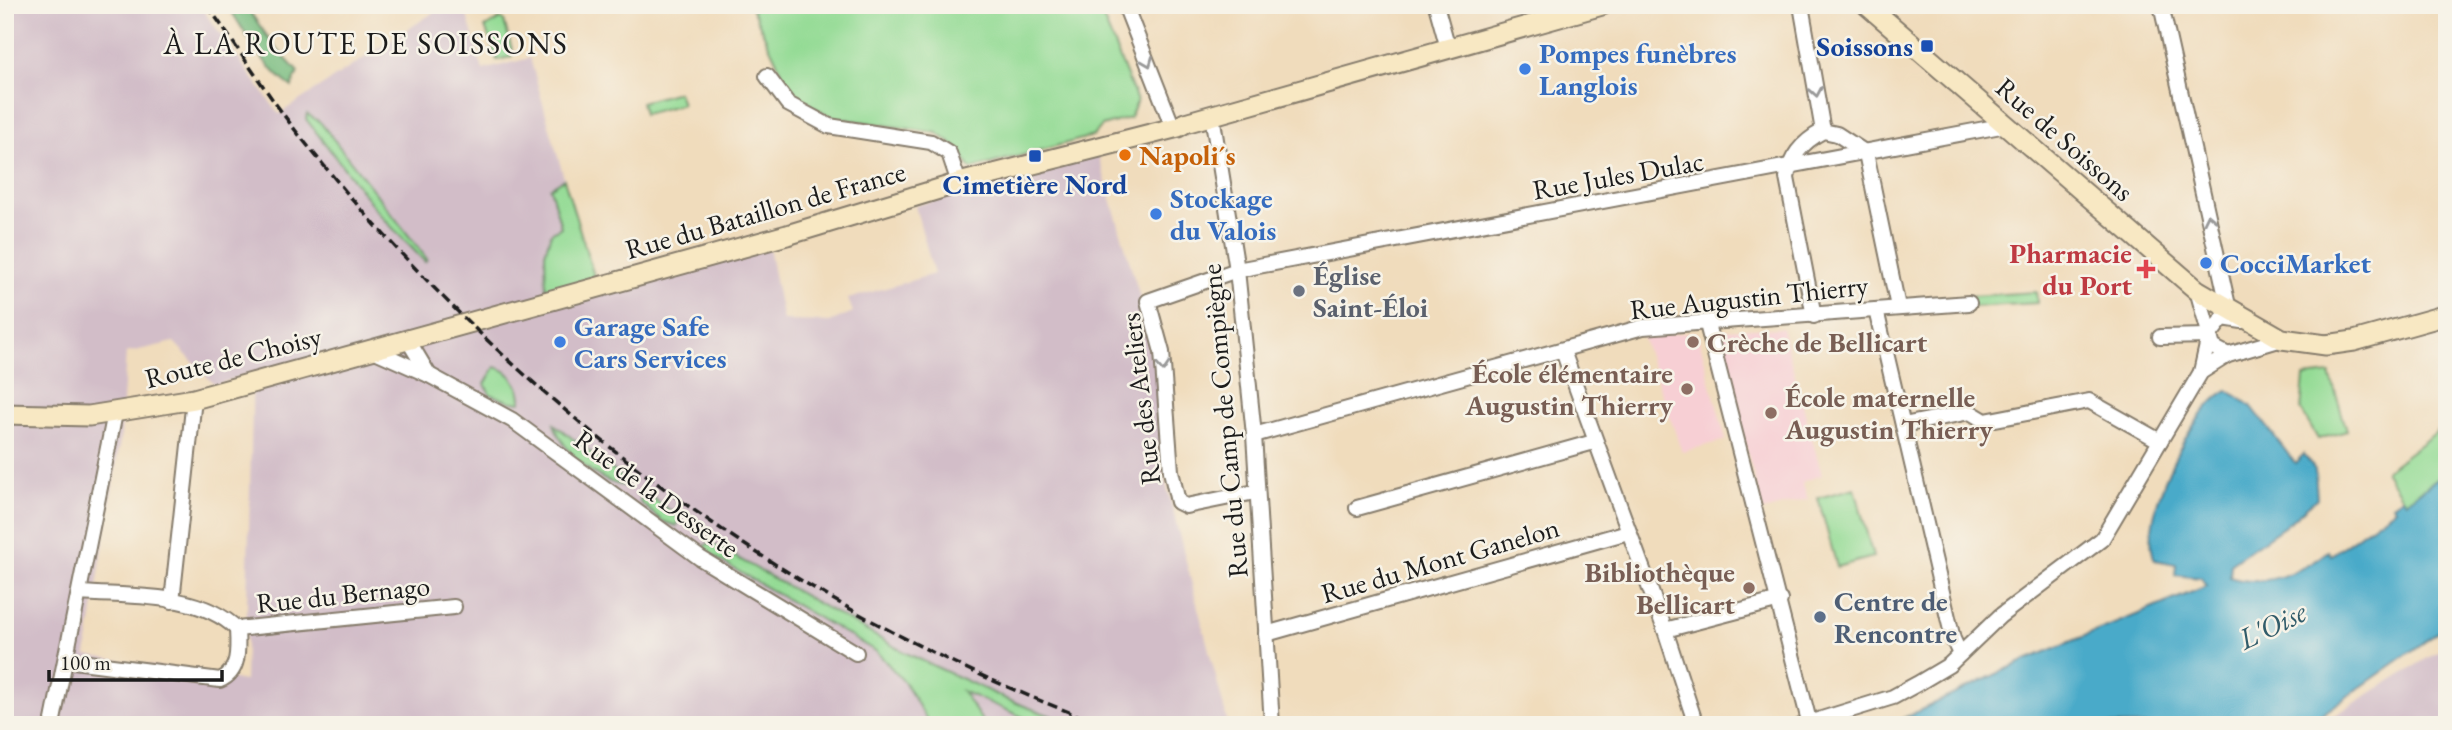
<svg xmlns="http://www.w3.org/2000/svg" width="2452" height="730" viewBox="0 0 2452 730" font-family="'EB Garamond',serif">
<rect width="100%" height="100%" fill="#f7f3e8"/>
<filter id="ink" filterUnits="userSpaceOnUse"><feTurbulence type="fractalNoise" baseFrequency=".0143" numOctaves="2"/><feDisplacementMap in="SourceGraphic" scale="14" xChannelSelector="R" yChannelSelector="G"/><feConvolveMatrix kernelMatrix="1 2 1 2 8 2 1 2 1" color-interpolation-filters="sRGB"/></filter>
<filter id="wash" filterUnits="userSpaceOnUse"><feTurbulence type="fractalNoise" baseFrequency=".00686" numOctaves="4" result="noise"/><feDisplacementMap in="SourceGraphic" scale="28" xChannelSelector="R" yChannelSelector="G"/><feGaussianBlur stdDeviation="1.57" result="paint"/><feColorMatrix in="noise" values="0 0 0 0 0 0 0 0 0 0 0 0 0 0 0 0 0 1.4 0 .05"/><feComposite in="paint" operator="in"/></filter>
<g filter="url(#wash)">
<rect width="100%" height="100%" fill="#f0dcbc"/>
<g fill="#f7cfd4">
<path d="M 1782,328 L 1822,475 L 1802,482 L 1808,499 L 1763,511 L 1716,334 L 1719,330 Z"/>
<path d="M 1697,332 L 1726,440 L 1682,452 L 1642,336 Z"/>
</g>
<g fill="#d2bdc8" fill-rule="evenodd">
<path d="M 5,5 L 199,5 L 279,114 L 445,5 L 464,5 L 483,70 L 530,58 L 594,284 L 769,248 L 783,321 L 830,322 L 853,312 L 848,299 L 934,274 L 915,206 L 1097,151 L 1157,355 L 1164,476 L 1227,720 L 1224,725 L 5,725 ZM 174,342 L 215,385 L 253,372 L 245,681 L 86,655 L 121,434 L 126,353 Z"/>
<path d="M 2447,646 L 2447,725 L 2319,725 Z"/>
</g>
<g fill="#94db95" stroke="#587c58" stroke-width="2">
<path d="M 750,5 L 1098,5 L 1137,101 L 1130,118 L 1102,126 L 1093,136 L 971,169 L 957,148 L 937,133 L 831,117 L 792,94 Z"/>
<path d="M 500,19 L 504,21 L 513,53 L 511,57 L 497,60 L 485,27 Z"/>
<path d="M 678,92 L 682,104 L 644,114 L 641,102 Z"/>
<path d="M 307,114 L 320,122 L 427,259 L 425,262 L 382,217 L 306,119 Z"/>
<path d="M 564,179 L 595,279 L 565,290 L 546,289 L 545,253 L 551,233 L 561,227 L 550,188 Z"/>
<path d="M 2036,292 L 2037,303 L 1972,307 L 1971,296 Z"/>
<path d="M 495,367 C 510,370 522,387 521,402 L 511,402 L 490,394 L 485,384 Z"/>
<path d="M 2330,374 L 2347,431 L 2318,439 L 2301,410 L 2304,377 Z"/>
<path d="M 554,424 L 619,475 L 627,486 C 597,483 563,452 554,424 Z"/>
<path d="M 2447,424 L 2447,471 L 2405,502 L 2385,471 Z"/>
<path d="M 1855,488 L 1873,557 L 1837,567 L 1818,498 Z"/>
<path d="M 641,493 L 648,494 L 679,518 L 677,526 L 662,521 L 640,502 Z"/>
<path d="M 711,543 L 906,653 L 1006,699 L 1075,725 L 1041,725 L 962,691 L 985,725 L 930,725 L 905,683 L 877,652 L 719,560 L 704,549 L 705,545 Z"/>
</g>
<path fill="#77bb7e" stroke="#4a6c4d" stroke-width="2" d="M 227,5 L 245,5 L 275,47 L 298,72 L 292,87 C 262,66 247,34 227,5 Z"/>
<path fill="#4aaac9" stroke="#336372" stroke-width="2" d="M 2228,390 L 2252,407 L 2295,463 L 2304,454 L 2315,470 L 2317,498 L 2285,526 L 2231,563 L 2230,577 C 2262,589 2303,572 2328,551 L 2331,555 L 2395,509 L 2392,505 L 2402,498 L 2406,502 L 2447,471 L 2447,626 L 2307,725 L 1889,725 L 2026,660 L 2207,586 L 2201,578 L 2175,575 L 2176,564 L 2155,560 C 2137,521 2190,409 2228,390 Z"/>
</g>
<g filter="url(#ink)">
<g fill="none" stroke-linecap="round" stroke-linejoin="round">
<defs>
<g id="street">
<path d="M 1125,5 L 1170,120"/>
<path d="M 1436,5 L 1448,48"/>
<path d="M 1801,5 L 1823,131"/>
<path d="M 2161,5 L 2229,310"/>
<path d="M 767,76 L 788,104 L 829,126 L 931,142 L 949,153 L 959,183"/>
<path d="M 1212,115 L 1237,270 L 1254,435 L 1272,725"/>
<path d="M 2197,290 L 2213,347 L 2228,355"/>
<path d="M 1876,310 L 1953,639 L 1960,654"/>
<path d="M 1814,316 L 1787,178 C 1790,156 1804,141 1823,131 L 1837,134 L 1866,153 L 1898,307"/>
<path d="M 1707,324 L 1809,721"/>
<path d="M 2160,337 L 2209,336"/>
<path d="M 408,340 L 429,375 L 512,420 L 700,558 L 856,653"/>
<path d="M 373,350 L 429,375"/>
<path d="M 1563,351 L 1665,630 L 1696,725"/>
<path d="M 2201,372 L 2209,336 L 2223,318 L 2242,321"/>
<path d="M 1903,425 L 1970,412 L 1985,421 L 2089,401 L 2160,441"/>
<path d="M 1254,435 L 1643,327 L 1969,303"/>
<path d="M 1255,492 L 1186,506 L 1178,502 L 1171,471 L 1162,352 L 1148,301 L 1237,270 L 2006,125"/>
<path d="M 1357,508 L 1594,442"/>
<path d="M 81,593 C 131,597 199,592 237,629 L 454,607"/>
<path d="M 172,601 L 194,399"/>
<path d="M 1665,630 L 1780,600"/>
<path d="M 1266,634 L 1628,532"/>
<path d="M 66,660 L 220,680 C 240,672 238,648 237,629"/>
<path d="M 52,725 L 115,413"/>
<path d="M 1802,725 L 1893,697 L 1917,684 L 1949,665 L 2000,616 L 2102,539 L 2201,372 L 2228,355 L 2282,339"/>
</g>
<g id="secondary">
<path d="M 1867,5 L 2197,290 L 2282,339 L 2326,345 L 2354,341 L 2447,315"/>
<path d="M 5,414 L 89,416 L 194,399 L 787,235 L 959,183 L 1178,127 L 1185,123 L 1602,5"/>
</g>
</defs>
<use href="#street" stroke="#867c6c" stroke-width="18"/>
<use href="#secondary" stroke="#867c6c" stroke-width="23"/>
<use href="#street" stroke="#fff" stroke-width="14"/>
<use href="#secondary" stroke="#f8e8c3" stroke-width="19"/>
<g stroke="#1c1c1c" stroke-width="3.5" stroke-dasharray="10 5" stroke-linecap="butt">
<path d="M 207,5 C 238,48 266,93 299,135 C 510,399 784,610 1104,725"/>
<path d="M 732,725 L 798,718 L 869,725"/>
</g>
</g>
<defs><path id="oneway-chevron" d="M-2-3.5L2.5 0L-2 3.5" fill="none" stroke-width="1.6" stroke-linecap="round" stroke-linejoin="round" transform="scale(1.75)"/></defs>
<g stroke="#999">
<use href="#oneway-chevron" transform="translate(1148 62) rotate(68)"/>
<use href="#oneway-chevron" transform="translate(1816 92) rotate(80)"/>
<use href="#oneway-chevron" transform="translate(2209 219) rotate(-102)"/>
<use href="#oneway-chevron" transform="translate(1163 367) rotate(86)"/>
</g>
</g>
<g fill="#1a4fb4" stroke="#f7f3e8" stroke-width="2.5">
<rect x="1920" y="39" width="14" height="14" rx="3.5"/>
<rect x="1028" y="149" width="14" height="14" rx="3.5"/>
</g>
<g fill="#3f7fe0" stroke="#f7f3e8" stroke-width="2.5">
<circle cx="1525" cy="69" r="7"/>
<circle cx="1156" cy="214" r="7"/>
<circle cx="2206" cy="263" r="7"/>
<circle cx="560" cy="342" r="7"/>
</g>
<circle fill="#e8710a" stroke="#f7f3e8" stroke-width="2.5" cx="1125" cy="155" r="7"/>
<path fill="#e0444e" stroke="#f7f3e8" stroke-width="2.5" d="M2142.5 258.5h7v7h7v7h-7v7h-7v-7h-7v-7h7z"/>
<circle fill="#6b7280" stroke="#f7f3e8" stroke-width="2.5" cx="1299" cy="291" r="7"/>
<g fill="#8d6e63" stroke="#f7f3e8" stroke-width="2.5">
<circle cx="1693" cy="342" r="7"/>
<circle cx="1687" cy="389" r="7"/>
<circle cx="1771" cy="413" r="7"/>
<circle cx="1749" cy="588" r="7"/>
</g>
<circle fill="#5c6f8a" stroke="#f7f3e8" stroke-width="2.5" cx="1820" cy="617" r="7"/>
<g text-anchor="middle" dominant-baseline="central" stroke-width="5" stroke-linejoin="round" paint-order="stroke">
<g font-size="28" font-weight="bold" fill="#164399" stroke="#f7f3e8" text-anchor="end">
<text x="1913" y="46">Soissons</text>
<text x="1035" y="184" text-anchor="middle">Cimetière Nord</text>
</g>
<g font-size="28" font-weight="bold" fill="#366cbe" stroke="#f7f3e8" text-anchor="start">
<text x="1539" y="53">Pompes funèbres<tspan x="1539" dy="32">Langlois</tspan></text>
<text x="1170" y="198">Stockage<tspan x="1170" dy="32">du Valois</tspan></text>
<text x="2220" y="263">CocciMarket</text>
<text x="574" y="326">Garage Safe<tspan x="574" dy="32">Cars Services</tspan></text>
</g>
<g font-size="28" fill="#1c1c1c" stroke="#f7f3e8">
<text transform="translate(2065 139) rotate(41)">Rue de Soissons</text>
<text transform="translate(1618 175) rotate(-10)">Rue Jules Dulac</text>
<text transform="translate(765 210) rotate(-16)">Rue du Bataillon de France</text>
<text transform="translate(1749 297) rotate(-6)">Rue Augustin Thierry</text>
<text transform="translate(233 357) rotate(-14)">Route de Choisy</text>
<text transform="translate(1140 399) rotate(-97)">Rue des Ateliers</text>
<text transform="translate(1224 421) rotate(-95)">Rue du Camp de Compiègne</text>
<text transform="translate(657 493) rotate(36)">Rue de la Desserte</text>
<text transform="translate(1440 560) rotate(-16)">Rue du Mont Ganelon</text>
<text transform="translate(343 594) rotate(-6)">Rue du Bernago</text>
</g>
<g font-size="28" font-weight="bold" fill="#c56008" stroke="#f7f3e8" text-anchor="start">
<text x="1139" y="155">Napoli´s</text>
</g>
<g font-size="28" font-weight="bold" fill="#be3a42" stroke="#f7f3e8" text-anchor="end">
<text x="2132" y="253">Pharmacie<tspan x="2132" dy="32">du Port</tspan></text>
</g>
<g font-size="28" font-weight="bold" fill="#5b616d" stroke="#f7f3e8" text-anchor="start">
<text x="1313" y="275">Église<tspan x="1313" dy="32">Saint-Éloi</tspan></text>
</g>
<g font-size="28" font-weight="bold" fill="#785e54" stroke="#f7f3e8" text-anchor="start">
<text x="1707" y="342">Crèche de Bellicart</text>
<text x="1673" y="373" text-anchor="end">École élémentaire<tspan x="1673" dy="32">Augustin Thierry</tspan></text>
<text x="1785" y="397">École maternelle<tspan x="1785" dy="32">Augustin Thierry</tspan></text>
<text x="1735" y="572" text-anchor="end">Bibliothèque<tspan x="1735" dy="32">Bellicart</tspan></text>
</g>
<g font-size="28" font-weight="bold" fill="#4e5e75" stroke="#f7f3e8" text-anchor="start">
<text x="1834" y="601">Centre de<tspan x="1834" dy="32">Rencontre</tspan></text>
</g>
<g font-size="30" letter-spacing="2" fill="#1c1c1c" stroke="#f7f3e8">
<text x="366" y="43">À LA ROUTE DE SOISSONS</text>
</g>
<g font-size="30" font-style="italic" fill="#315c6a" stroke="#f7f3e8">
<text transform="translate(2272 625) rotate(-26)">L'Oise</text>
</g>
</g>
<rect width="2452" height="730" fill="none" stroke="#f7f3e8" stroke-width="28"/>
<path d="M49 670v10h173v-10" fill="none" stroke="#1c1c1c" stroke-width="3.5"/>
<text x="60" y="670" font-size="21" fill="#1c1c1c" stroke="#f7f3e8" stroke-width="5" paint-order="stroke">100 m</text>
</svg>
